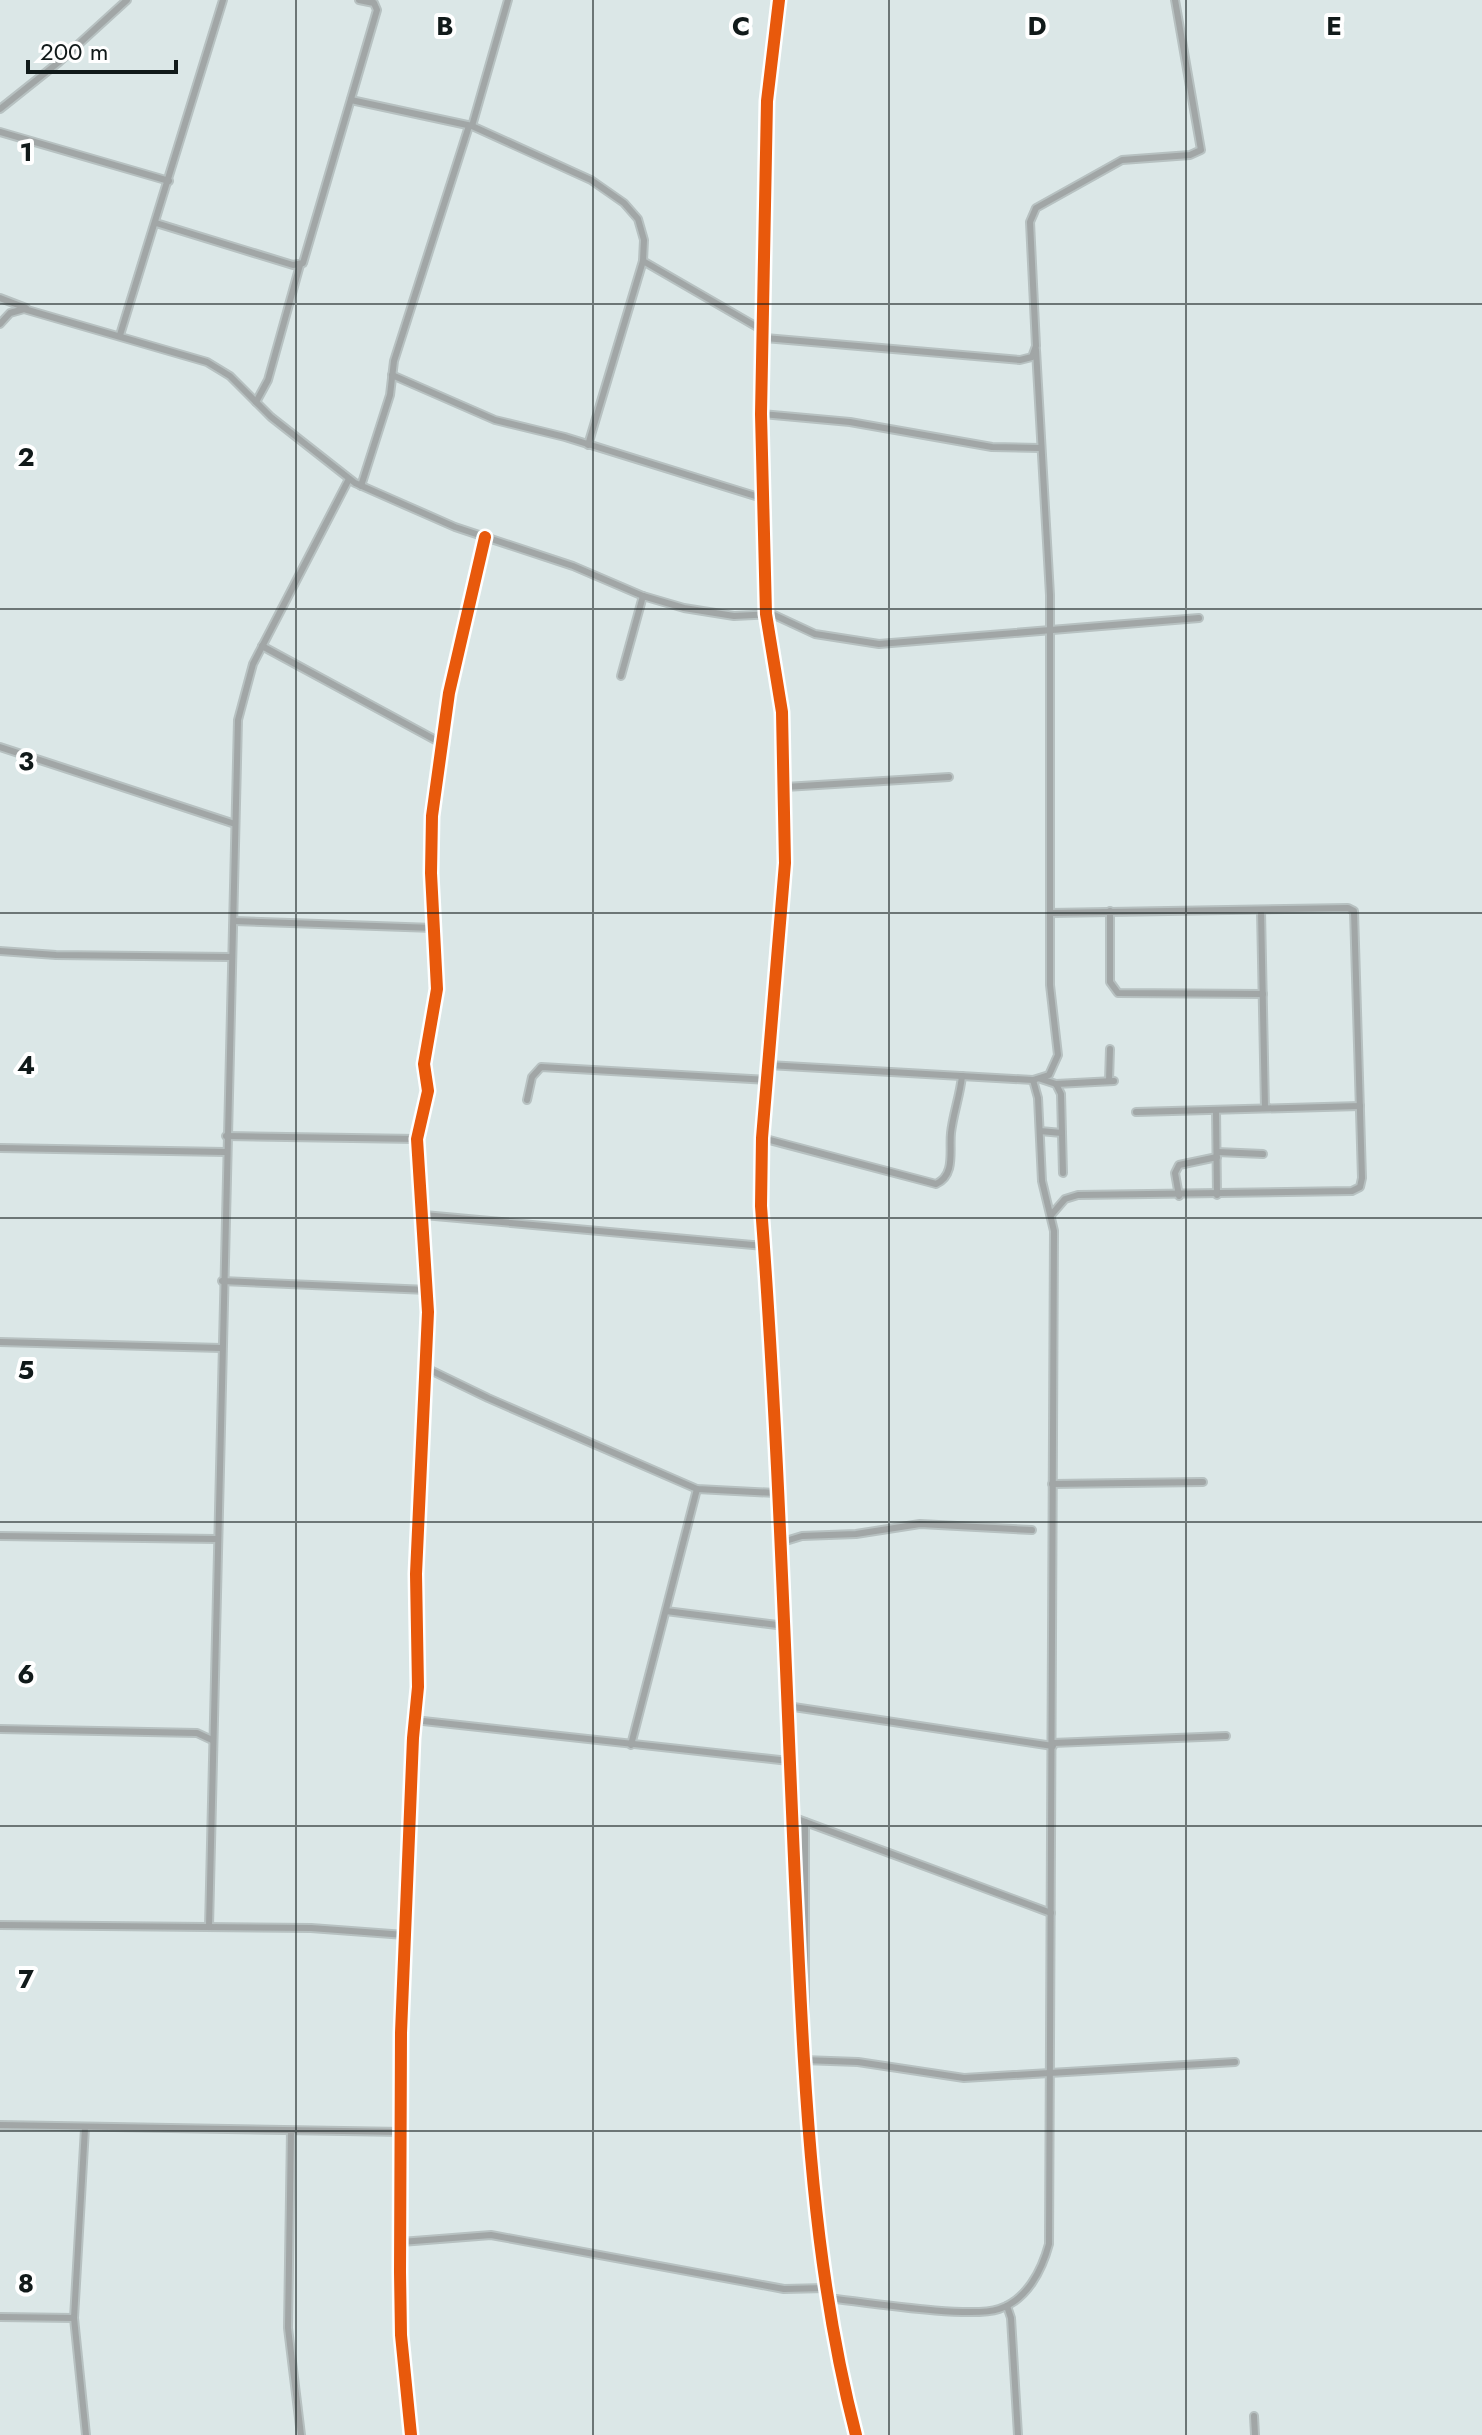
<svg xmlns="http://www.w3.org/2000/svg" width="1482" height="2435" viewBox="0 0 1482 2435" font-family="Jost,sans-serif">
<rect width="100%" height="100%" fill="#dbe7e7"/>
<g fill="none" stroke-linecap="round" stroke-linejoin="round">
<defs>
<g id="minor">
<path d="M 779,0 L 767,101 L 761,414 L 766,614 L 782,712 L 785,863 L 762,1138 L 761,1206 C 778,1431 785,1657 795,1881 C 804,2067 809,2254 856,2435"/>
<path d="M 351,100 L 472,126 L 591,180 L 624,203 L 638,219 L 644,240 L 643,261 L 588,445"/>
<path d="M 0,109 L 59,62 L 127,0"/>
<path d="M 472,126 L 508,0"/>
<path d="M 0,132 L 169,181"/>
<path d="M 156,223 L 293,265 L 303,263 L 377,10 L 374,3 L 359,0"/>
<path d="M 643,261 L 764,331"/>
<path d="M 0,298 L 26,308"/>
<path d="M 0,324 L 10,313 L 24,309 L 207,362 L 230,376 L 271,417 L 355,483 L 455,527 L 573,566 L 643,596 L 684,608 L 734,616 L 772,614 L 815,634 L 879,644 L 1199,618"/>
<path d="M 120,335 L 223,0"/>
<path d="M 765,338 L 1020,360 L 1032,357 L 1036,346 L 1030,222 L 1036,208 L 1122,160 L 1190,155 L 1201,150 L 1175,0"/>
<path d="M 392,375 L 495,420 L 565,437 L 765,499"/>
<path d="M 256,402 L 268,380 L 300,265"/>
<path d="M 761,414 L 850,422 L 992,447 L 1040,448"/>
<path d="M 361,486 L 390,395 L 394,361 L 469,126"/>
<path d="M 262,646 L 441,743"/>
<path d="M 621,676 L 643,596"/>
<path d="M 0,747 L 235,824"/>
<path d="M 785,787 L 949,777"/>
<path d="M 1110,911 L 1110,982 L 1118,993 L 1263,994"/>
<path d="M 1261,911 L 1265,1108"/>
<path d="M 1050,913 L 1348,908 L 1354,911 L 1362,1178 L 1360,1187 L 1352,1191 L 1078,1195 L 1065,1199 L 1052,1214"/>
<path d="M 234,921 L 434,928"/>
<path d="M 0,951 L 56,955 L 230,957"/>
<path d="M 768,1065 L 1033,1080 L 1049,1075 L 1058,1055 L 1050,985 L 1050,595 L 1036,350"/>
<path d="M 1041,1079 L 1056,1084 L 1061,1094 L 1063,1173"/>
<path d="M 1109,1081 L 1110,1049"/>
<path d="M 1056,1084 L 1114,1081"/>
<path d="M 527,1100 L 532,1077 L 541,1067 L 767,1080"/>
<path d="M 1216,1110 L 1217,1195"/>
<path d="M 1136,1112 L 1360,1106"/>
<path d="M 1040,1131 L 1062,1133"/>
<path d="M 226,1136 L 417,1139"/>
<path d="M 762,1138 L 936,1184 C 956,1175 949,1150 951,1133 C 953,1114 960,1096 962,1076"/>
<path d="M 0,1148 L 225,1152"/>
<path d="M 1217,1152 L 1263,1154"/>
<path d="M 1179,1196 L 1175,1173 L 1179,1165 L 1217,1157"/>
<path d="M 424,1215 L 764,1246"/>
<path d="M 222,1281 L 428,1290"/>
<path d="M 0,1342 L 221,1348"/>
<path d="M 424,1367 L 488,1398 L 697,1489 L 776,1493"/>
<path d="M 1052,1484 L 1203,1482"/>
<path d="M 0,1536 L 216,1539"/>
<path d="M 779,1543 L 802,1536 L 856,1534 L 920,1524 L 1032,1530"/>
<path d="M 666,1611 L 785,1626"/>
<path d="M 787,1706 L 1053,1746"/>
<path d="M 414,1720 L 789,1761"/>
<path d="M 0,1729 L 197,1733 L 212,1740"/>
<path d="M 1053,1743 L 1226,1736"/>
<path d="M 631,1745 L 697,1489"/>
<path d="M 792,1817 L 1051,1913"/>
<path d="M 805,1822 L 805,2026"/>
<path d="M 0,1925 L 311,1928 L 405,1935"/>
<path d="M 209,1927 L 238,720 L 253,664 L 349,479"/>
<path d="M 803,2057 L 803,2060 L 858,2062 L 964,2078 L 1235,2062"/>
<path d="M 0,2125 L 403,2132"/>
<path d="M 85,2128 L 74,2318 L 86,2435"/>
<path d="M 291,2131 L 288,2328 L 301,2435"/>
<path d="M 401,2242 L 491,2235 L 784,2289 L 826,2288"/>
<path d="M 828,2298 C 864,2302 970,2319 999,2309 C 1027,2300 1042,2270 1049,2244 L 1054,1231 L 1042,1181 L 1038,1098 L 1033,1080"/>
<path d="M 1007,2306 L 1011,2318 L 1018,2435"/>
<path d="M 0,2317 L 74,2318"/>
<path d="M 1254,2416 L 1255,2435"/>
<path d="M 411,2435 L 401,2335 L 400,2272 L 401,2033 L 413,1738 L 418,1687 L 416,1574 L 428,1312 L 417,1139 L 428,1091 L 424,1064 L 437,989 L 431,873 L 432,816 L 449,693 L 485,537"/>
</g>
</defs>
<use href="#minor" stroke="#b7c1c1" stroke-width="10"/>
<use href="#minor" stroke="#a1a6a6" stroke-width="6"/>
<defs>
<g id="cycleway">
<path d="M 779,0 L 767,101 L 761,414 L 766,614 L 782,712 L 785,863 L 762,1138 L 761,1206 C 778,1431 785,1657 795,1881 C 804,2067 809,2254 856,2435"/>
<path d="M 411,2435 L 401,2335 L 400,2272 L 401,2033 L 413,1738 L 418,1687 L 416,1574 L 428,1312 L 417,1139 L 428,1091 L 424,1064 L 437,989 L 431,873 L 432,816 L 449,693 L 485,537"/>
</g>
</defs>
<use href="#cycleway" stroke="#fff" stroke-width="17"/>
<use href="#cycleway" stroke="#e8590c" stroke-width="12"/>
</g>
<path fill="none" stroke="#111a1a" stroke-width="2" stroke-opacity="0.55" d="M 296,0 L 296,2435M 593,0 L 593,2435M 889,0 L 889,2435M 1186,0 L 1186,2435M 0,304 L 1482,304M 0,609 L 1482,609M 0,913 L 1482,913M 0,1218 L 1482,1218M 0,1522 L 1482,1522M 0,1826 L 1482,1826M 0,2131 L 1482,2131"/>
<g font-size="26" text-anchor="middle" font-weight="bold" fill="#111a1a" stroke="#fff" stroke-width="8" stroke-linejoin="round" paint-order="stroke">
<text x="445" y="35">B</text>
<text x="741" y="35">C</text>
<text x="1037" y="35">D</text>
<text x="1334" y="35">E</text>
<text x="26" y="161">1</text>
<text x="26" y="466">2</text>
<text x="26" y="770">3</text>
<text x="26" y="1074">4</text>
<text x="26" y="1379">5</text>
<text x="26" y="1683">6</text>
<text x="26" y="1988">7</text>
<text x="26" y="2292">8</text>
</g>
<path d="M28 60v12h148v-12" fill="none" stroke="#111a1a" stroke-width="4"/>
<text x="40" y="60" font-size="24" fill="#111a1a" stroke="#ffffff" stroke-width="6" paint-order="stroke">200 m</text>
</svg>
